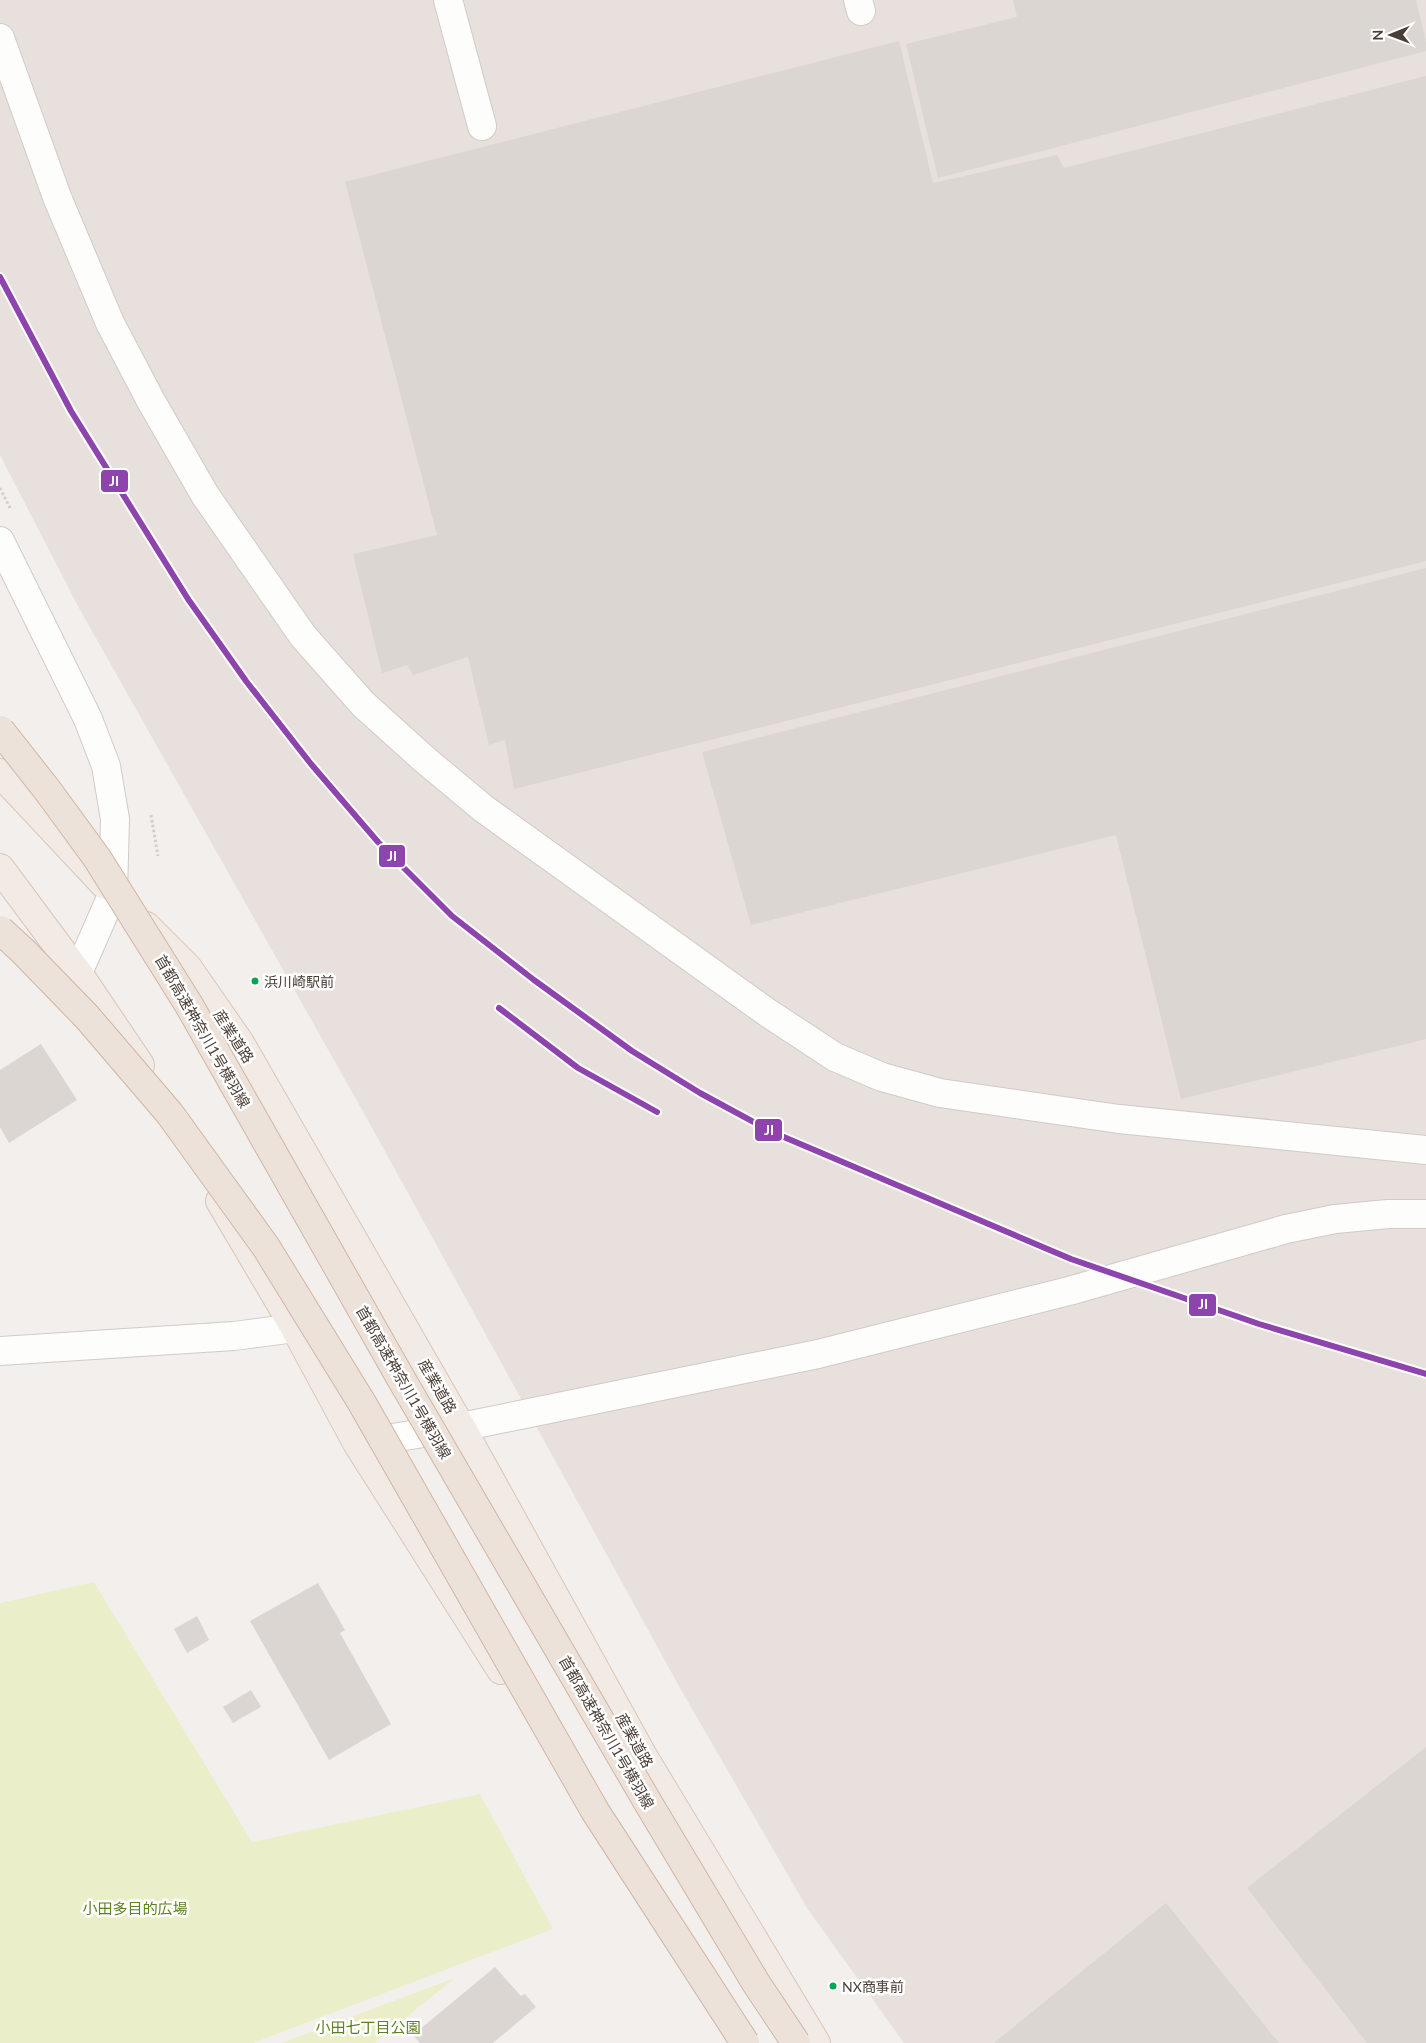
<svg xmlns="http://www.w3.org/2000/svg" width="1426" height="2043" viewBox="0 0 1426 2043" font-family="Lato,'Noto Sans JP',sans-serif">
<rect width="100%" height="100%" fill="#f3efec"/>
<path fill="#e7e0dd" d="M 0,0 L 1426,0 L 1426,2043 L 904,2043 L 807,1908 L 680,1688 L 370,1124 L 79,608 L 0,455 Z"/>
<g fill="#eaefca">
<path d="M 94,1582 L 252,1842 L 480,1794 L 553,1929 L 253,2043 L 0,2043 L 0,1603 Z"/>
<path d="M 455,1978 L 374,2043 L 282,2043 Z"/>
</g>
<g fill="#dcd6d2">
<path d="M 1013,0 L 1416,0 L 1426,42 L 1426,51 L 938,178 L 906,44 L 1017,17 Z"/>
<path d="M 899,41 L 933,183 L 1057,155 L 1064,168 L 1426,76 L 1426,561 L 514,789 L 505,740 L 489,745 L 468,657 L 413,675 L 407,665 L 382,673 L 353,554 L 437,535 L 345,182 Z"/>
<path d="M 1426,568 L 1426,1039 L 1181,1099 L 1116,835 L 751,925 L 702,752 Z"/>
<path d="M 41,1044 L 77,1100 L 9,1143 L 0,1127 L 0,1070 Z"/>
<path d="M 318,1583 L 345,1630 L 340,1633 L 391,1724 L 329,1760 L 250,1621 Z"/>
<path d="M 197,1616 L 209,1640 L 187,1653 L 174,1629 Z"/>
<path d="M 251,1690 L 261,1707 L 233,1723 L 223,1707 Z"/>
<path d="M 1426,1747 L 1426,2043 L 1367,2043 L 1247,1888 Z"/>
<path d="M 1166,1903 L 1279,2043 L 994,2043 Z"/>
<path d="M 495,1967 L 521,1996 L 525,1994 L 536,2007 L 493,2043 L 420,2043 L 413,2035 Z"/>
</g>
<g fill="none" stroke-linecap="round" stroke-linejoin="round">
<defs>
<g id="minor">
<path d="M 448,0 L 482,126"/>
<path d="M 858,0 L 861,11"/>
<path d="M 0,38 L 57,197 L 110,323 L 151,401 L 205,495 L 303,636 L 363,704 L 424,759 L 484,809 L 768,1013 L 835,1057 L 882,1077 L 940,1093 L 1119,1119 L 1426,1150"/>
<path d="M 0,541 L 88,719 L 106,766 L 115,819 L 113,893 L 78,973"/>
<path d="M 0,1351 L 234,1336 L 295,1328"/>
<path d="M 361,1443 L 461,1427 L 818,1354 L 1069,1291 L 1286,1229 L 1335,1219 L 1388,1214 L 1426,1214"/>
</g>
<g id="major">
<path d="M 0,773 L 105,885"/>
<path d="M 0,868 L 78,973 L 140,1065"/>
<path d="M 146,926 L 188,968 L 240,1043 L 461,1427 L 643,1756 L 816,2043"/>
<path d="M 220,1201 L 295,1328 L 357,1443 L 501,1670"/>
</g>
</defs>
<use href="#minor" stroke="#d0cbc8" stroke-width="30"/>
<use href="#major" stroke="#d8c6b8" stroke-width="30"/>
<g stroke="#d3cecb" stroke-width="3" stroke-dasharray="2.5 2.5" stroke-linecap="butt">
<path d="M 0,488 L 10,508"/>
<path d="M 151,815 L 158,856"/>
</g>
<use href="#minor" stroke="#fdfdfc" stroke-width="28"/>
<use href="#major" stroke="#f2ebe5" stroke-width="28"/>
<defs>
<g id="highway-bridge">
<path d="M 0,730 L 48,791 L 97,858 L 189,1005 L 399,1375 L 650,1806 L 756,1983 L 796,2043"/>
<path d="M 0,930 L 23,951 L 87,1017 L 170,1114 L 266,1247 L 362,1403 L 595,1811 L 745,2043"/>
</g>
</defs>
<use href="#highway-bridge" stroke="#ceb5a4" stroke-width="30" stroke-linecap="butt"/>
<use href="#highway-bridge" stroke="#ede2da" stroke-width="28"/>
<defs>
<g id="rail-1">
<path d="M 0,277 L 71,411 L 188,599 L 246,681 L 311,764 L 378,842 L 452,916 L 534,980 L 632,1051 L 700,1093 L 772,1132 L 1071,1259 L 1259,1324 L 1426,1374"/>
<path d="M 499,1008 L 578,1068 L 657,1112"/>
</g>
</defs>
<use href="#rail-1" stroke="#fff" stroke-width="10"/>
<use href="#rail-1" stroke="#8e44ad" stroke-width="6"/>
</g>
<g fill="#00a651" stroke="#fff" stroke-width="2">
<circle cx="255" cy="981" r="4.5"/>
<circle cx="833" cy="1986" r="4.5"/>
</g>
<g text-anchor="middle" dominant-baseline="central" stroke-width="5" stroke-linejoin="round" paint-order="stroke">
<g font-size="14" fill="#4b3e36" stroke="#fff" text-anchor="start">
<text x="264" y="981">浜川崎駅前</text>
<text x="842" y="1986">NX商事前</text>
</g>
<g font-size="15" fill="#4b3e36" stroke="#fff">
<text transform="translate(203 1031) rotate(60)">首都高速神奈川1号横羽線</text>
<text transform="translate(234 1036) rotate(57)">産業道路</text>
<text transform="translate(404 1382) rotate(60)">首都高速神奈川1号横羽線</text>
<text transform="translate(438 1386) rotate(60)">産業道路</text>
<text transform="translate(607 1732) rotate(60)">首都高速神奈川1号横羽線</text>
<text transform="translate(635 1740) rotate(61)">産業道路</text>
</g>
<g font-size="15" fill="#5d8020" stroke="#fff">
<text x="135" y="1908">小田多目的広場</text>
<text x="368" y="2027">小田七丁目公園</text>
</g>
</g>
<g stroke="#fff" stroke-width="2">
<rect x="100" y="469" width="29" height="24" rx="5" fill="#8e44ad"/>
<rect x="378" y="844" width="28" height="24" rx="5" fill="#8e44ad"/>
<rect x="754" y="1118" width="29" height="24" rx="5" fill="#8e44ad"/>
<rect x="1188" y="1293" width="29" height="24" rx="5" fill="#8e44ad"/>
</g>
<g font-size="14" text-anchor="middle" font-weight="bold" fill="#fff">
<text x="114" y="486">JI</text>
<text x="392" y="861">JI</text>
<text x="769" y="1135">JI</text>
<text x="1203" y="1309">JI</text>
</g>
<g transform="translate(1391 35) rotate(269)" stroke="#ffffff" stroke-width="4" paint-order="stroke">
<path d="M0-4L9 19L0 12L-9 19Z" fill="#4b3e36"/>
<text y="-8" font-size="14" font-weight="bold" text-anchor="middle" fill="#4b3e36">N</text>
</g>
</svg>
